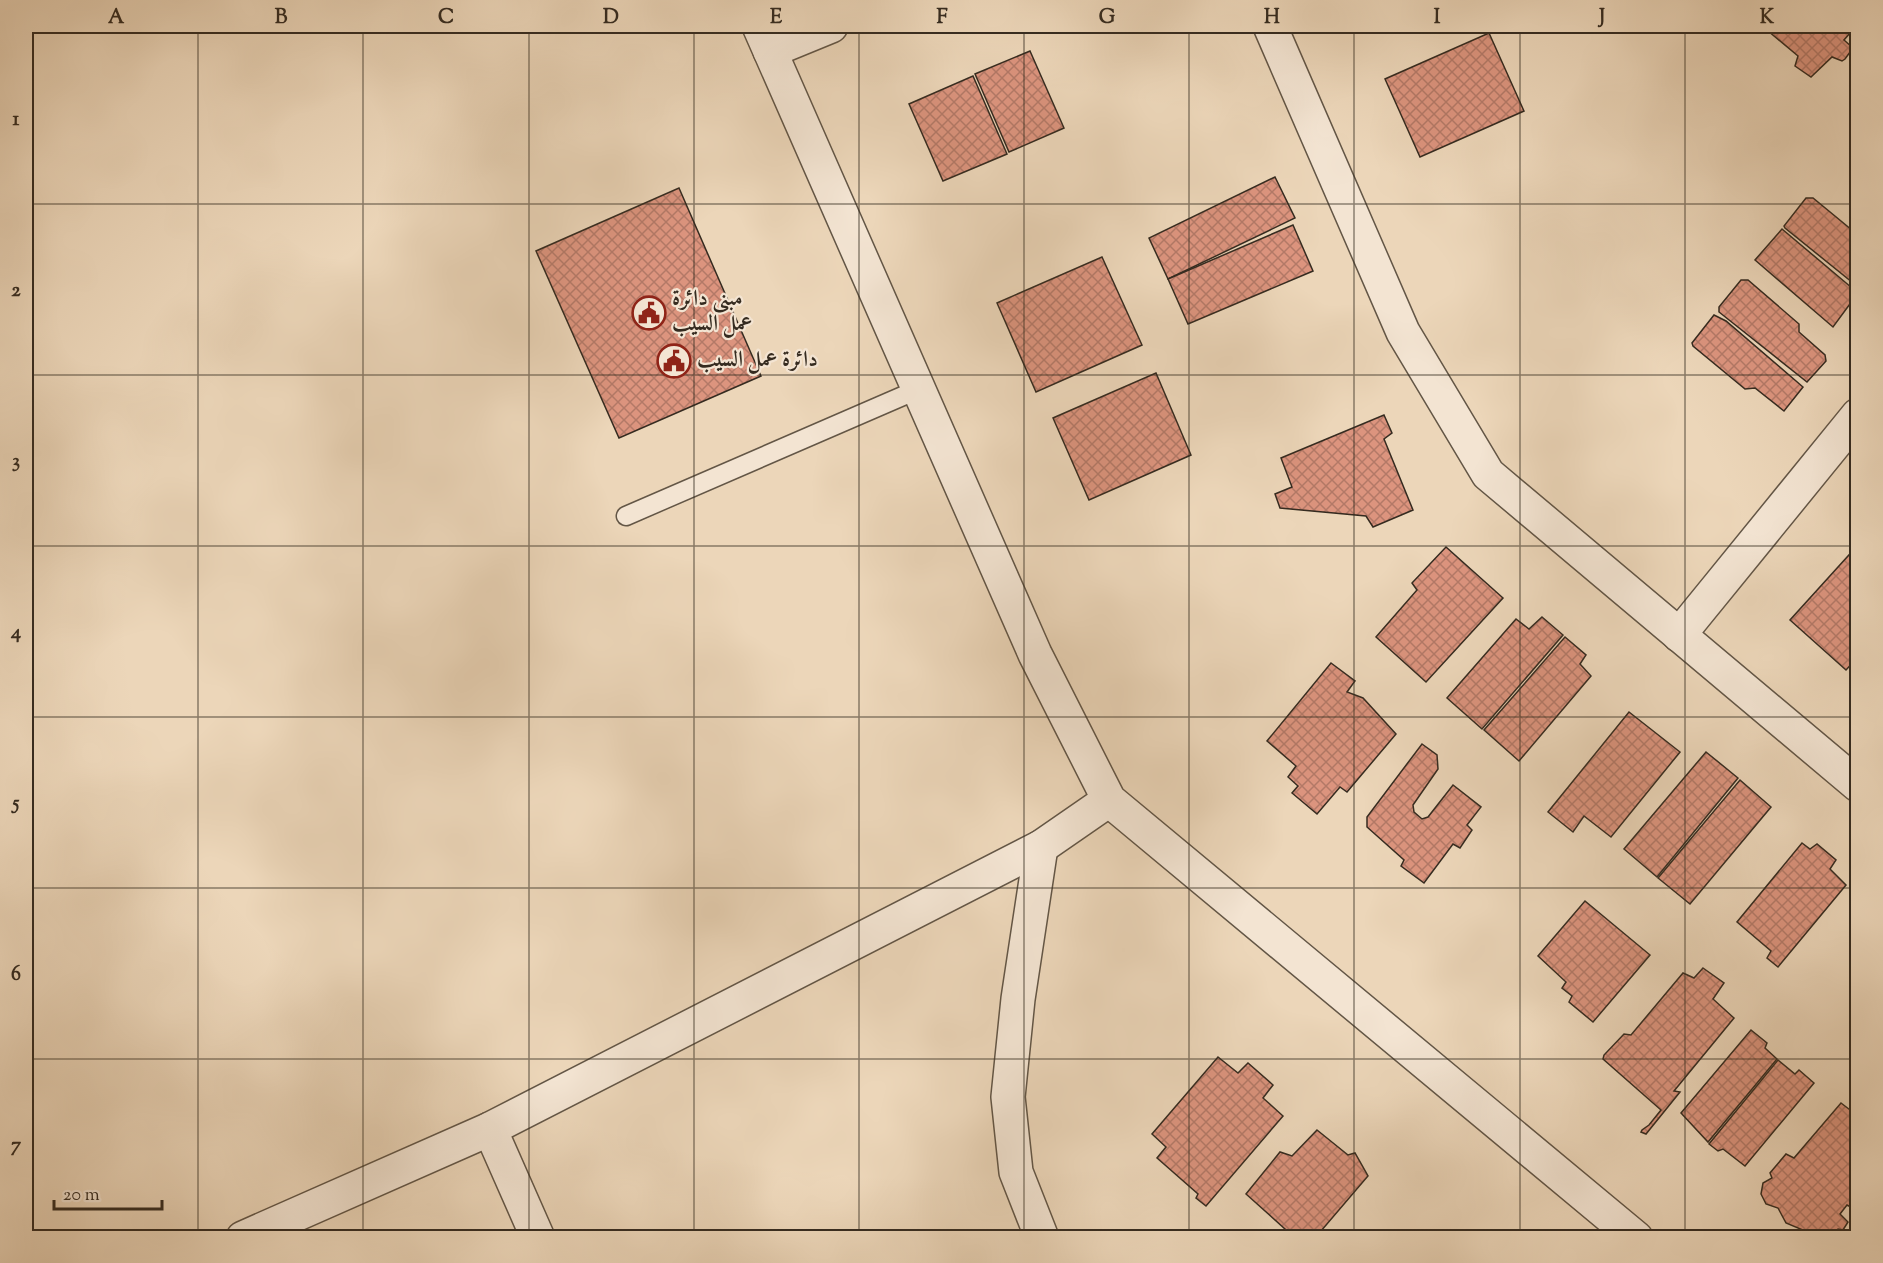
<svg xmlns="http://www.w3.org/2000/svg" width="1883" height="1263" viewBox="0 0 1883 1263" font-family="'Sorts Mill Goudy',Amiri,serif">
<defs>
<pattern id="building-cross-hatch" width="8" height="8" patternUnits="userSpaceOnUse" patternTransform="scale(1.5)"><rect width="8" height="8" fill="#dc947e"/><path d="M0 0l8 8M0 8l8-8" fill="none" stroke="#b37967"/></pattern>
</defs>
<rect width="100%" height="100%" fill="#ecd6b9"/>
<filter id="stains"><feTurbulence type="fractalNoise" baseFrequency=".00333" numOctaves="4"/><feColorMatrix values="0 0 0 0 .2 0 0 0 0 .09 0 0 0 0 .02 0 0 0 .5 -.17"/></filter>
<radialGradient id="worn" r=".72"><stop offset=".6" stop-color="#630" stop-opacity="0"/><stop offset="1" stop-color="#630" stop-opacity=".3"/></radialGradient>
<g fill="url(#building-cross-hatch)" stroke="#352b20" stroke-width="1.5">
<path d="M 1772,26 L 1856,26 L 1844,40 L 1853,48 L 1845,59 L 1842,61 L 1832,57 L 1811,77 L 1795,66 L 1798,56 L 1768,31 Z"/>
<path d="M 1489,33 L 1524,111 L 1420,157 L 1385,79 Z"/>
<path d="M 1030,51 L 1064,128 L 1009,152 L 975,74 Z"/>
<path d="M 973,76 L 1007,154 L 943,181 L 909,104 Z"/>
<path d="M 1275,177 L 1295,218 L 1168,279 L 1149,238 Z"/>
<path d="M 679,188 L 761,376 L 619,438 L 536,251 Z"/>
<path d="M 1806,198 L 1813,198 L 1858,235 L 1858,287 L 1785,228 L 1784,226 Z"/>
<path d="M 1293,225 L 1313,271 L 1188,324 L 1168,279 Z"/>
<path d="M 1782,229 L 1858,293 L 1833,327 L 1755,260 Z"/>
<path d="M 1102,257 L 1142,345 L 1036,392 L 997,303 Z"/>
<path d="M 1741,280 L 1748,280 L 1799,324 L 1799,332 L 1825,355 L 1826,361 L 1807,382 L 1719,312 L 1719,307 Z"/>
<path d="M 1714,315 L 1726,321 L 1803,387 L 1784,411 L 1755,388 L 1745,389 L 1693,346 L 1692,343 Z"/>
<path d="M 1156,373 L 1191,455 L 1089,500 L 1053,418 Z"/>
<path d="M 1384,415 L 1392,433 L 1384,439 L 1413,510 L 1373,527 L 1366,516 L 1280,508 L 1275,494 L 1292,487 L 1281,458 Z"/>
<path d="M 1858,545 L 1858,657 L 1846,670 L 1790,620 Z"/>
<path d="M 1446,547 L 1503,598 L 1426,682 L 1376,637 L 1417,590 L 1412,583 Z"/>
<path d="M 1542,617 L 1563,635 L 1482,729 L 1447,698 L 1516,619 L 1529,629 Z"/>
<path d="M 1565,637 L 1586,655 L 1580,664 L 1591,676 L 1519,761 L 1484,730 Z"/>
<path d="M 1331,663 L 1355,681 L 1347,692 L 1363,698 L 1396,734 L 1347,792 L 1340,787 L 1317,814 L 1292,793 L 1298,786 L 1288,777 L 1296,766 L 1267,741 Z"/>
<path d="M 1629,712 L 1680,752 L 1611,837 L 1584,816 L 1573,832 L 1548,812 Z"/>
<path d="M 1422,744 L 1437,755 L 1438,769 L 1413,805 L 1414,812 L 1422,819 L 1428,817 L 1453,785 L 1481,807 L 1467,825 L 1472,830 L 1460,848 L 1453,844 L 1424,883 L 1401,866 L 1404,860 L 1367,827 L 1367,817 Z"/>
<path d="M 1706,752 L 1738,778 L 1657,877 L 1624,849 Z"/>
<path d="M 1740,780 L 1771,807 L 1690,904 L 1658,878 Z"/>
<path d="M 1802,843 L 1810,849 L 1817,844 L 1836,860 L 1830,869 L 1846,885 L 1778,967 L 1767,958 L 1771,951 L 1737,922 Z"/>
<path d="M 1585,901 L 1650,955 L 1593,1022 L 1569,1002 L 1572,996 L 1562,988 L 1566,982 L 1538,956 Z"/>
<path d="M 1703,968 L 1724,983 L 1713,999 L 1734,1018 L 1674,1091 L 1680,1092 L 1646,1134 L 1641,1132 L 1642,1130 L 1649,1125 L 1661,1110 L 1603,1059 L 1604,1055 L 1624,1034 L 1631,1035 L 1683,973 L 1694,978 Z"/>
<path d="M 1751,1030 L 1767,1043 L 1765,1048 L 1777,1059 L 1708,1142 L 1681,1113 Z"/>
<path d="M 1218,1057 L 1238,1073 L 1248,1063 L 1273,1085 L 1263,1098 L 1283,1116 L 1206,1206 L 1196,1198 L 1198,1194 L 1157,1158 L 1166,1147 L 1152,1134 Z"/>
<path d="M 1778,1060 L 1795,1074 L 1799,1070 L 1814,1083 L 1745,1166 L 1723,1149 L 1718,1151 L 1709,1144 Z"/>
<path d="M 1841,1103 L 1858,1116 L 1858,1211 L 1847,1205 L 1840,1214 L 1848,1222 L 1843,1230 L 1838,1229 L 1830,1238 L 1808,1238 L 1803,1230 L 1786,1223 L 1778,1208 L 1766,1204 L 1761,1194 L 1763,1183 L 1772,1178 L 1770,1173 L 1786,1154 L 1794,1158 Z"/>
<path d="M 1317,1130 L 1348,1155 L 1355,1153 L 1368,1176 L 1315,1238 L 1295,1238 L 1246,1194 L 1280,1152 L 1292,1156 Z"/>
</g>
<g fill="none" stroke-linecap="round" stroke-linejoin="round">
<defs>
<path id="service" d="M 626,516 L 919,389"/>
<g id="minor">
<path d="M 1270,26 L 1403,332 L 1488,474 L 1858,785"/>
<path d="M 770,51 L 831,26"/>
<path d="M 1679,635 L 1858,415"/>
<path d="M 1041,847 L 1018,999 L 1008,1097 L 1016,1172 L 1042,1238"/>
<path d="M 490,1129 L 538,1238"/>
<path d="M 243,1238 L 490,1129 L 1041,847 L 1109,800"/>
</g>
<path id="tertiary" d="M 759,26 L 1035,654 L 1109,800 L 1636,1238"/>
</defs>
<use href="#service" stroke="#635646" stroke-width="21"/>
<use href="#minor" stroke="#635646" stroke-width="36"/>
<use href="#tertiary" stroke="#635646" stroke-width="36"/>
<use href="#service" stroke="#f3e4d2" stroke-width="18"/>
<use href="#minor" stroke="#f3e4d2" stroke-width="33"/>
<use href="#tertiary" stroke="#f3e4d2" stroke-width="33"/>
</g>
<path fill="none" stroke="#352b20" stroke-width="1.5" stroke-opacity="0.55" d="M 198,26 L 198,1238M 363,26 L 363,1238M 529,26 L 529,1238M 694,26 L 694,1238M 859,26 L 859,1238M 1024,26 L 1024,1238M 1189,26 L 1189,1238M 1354,26 L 1354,1238M 1520,26 L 1520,1238M 1685,26 L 1685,1238M 26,204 L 1858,204M 26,375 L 1858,375M 26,546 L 1858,546M 26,717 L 1858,717M 26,888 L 1858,888M 26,1059 L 1858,1059"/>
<defs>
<symbol id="civic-ring" viewBox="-11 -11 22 22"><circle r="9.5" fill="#f3e4d2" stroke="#8f2418" stroke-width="1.5"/><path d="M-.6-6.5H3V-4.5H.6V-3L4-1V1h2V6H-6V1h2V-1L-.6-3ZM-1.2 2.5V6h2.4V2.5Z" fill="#8f2418"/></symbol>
</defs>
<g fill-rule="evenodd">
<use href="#civic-ring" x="630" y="294" width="38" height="38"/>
<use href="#civic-ring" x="655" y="342" width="38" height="38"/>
</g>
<g text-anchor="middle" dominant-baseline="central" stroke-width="4.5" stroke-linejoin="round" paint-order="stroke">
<g font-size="22" font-weight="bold" fill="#352b20" stroke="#f3e4d2" text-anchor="start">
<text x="672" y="300">مبنى دائرة<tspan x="672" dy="25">عمل السيب</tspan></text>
<text x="697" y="361">دائرة عمل السيب</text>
</g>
</g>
<rect width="1883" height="1263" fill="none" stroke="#ecd6b9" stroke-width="66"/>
<path d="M54 1200v9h108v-9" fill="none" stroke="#352b20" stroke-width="3"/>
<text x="63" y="1200" font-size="18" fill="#352b20" stroke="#f3e4d2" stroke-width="4.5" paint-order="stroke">20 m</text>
<rect x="33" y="33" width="1817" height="1197" fill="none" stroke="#352b20" stroke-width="2"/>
<g font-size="20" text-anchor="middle" font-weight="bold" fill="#352b20">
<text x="116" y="23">A</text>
<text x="281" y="23">B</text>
<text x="446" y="23">C</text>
<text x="611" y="23">D</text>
<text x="776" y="23">E</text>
<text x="942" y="23">F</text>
<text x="1107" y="23">G</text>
<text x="1272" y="23">H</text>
<text x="1437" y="23">I</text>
<text x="1602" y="23">J</text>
<text x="1767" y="23">K</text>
<text x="16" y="125">1</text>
<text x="16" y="296">2</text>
<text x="16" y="467">3</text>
<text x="16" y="638">4</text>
<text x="16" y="809">5</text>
<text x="16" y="980">6</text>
<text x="16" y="1151">7</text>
</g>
<rect width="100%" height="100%" filter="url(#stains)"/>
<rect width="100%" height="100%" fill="url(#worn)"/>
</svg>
